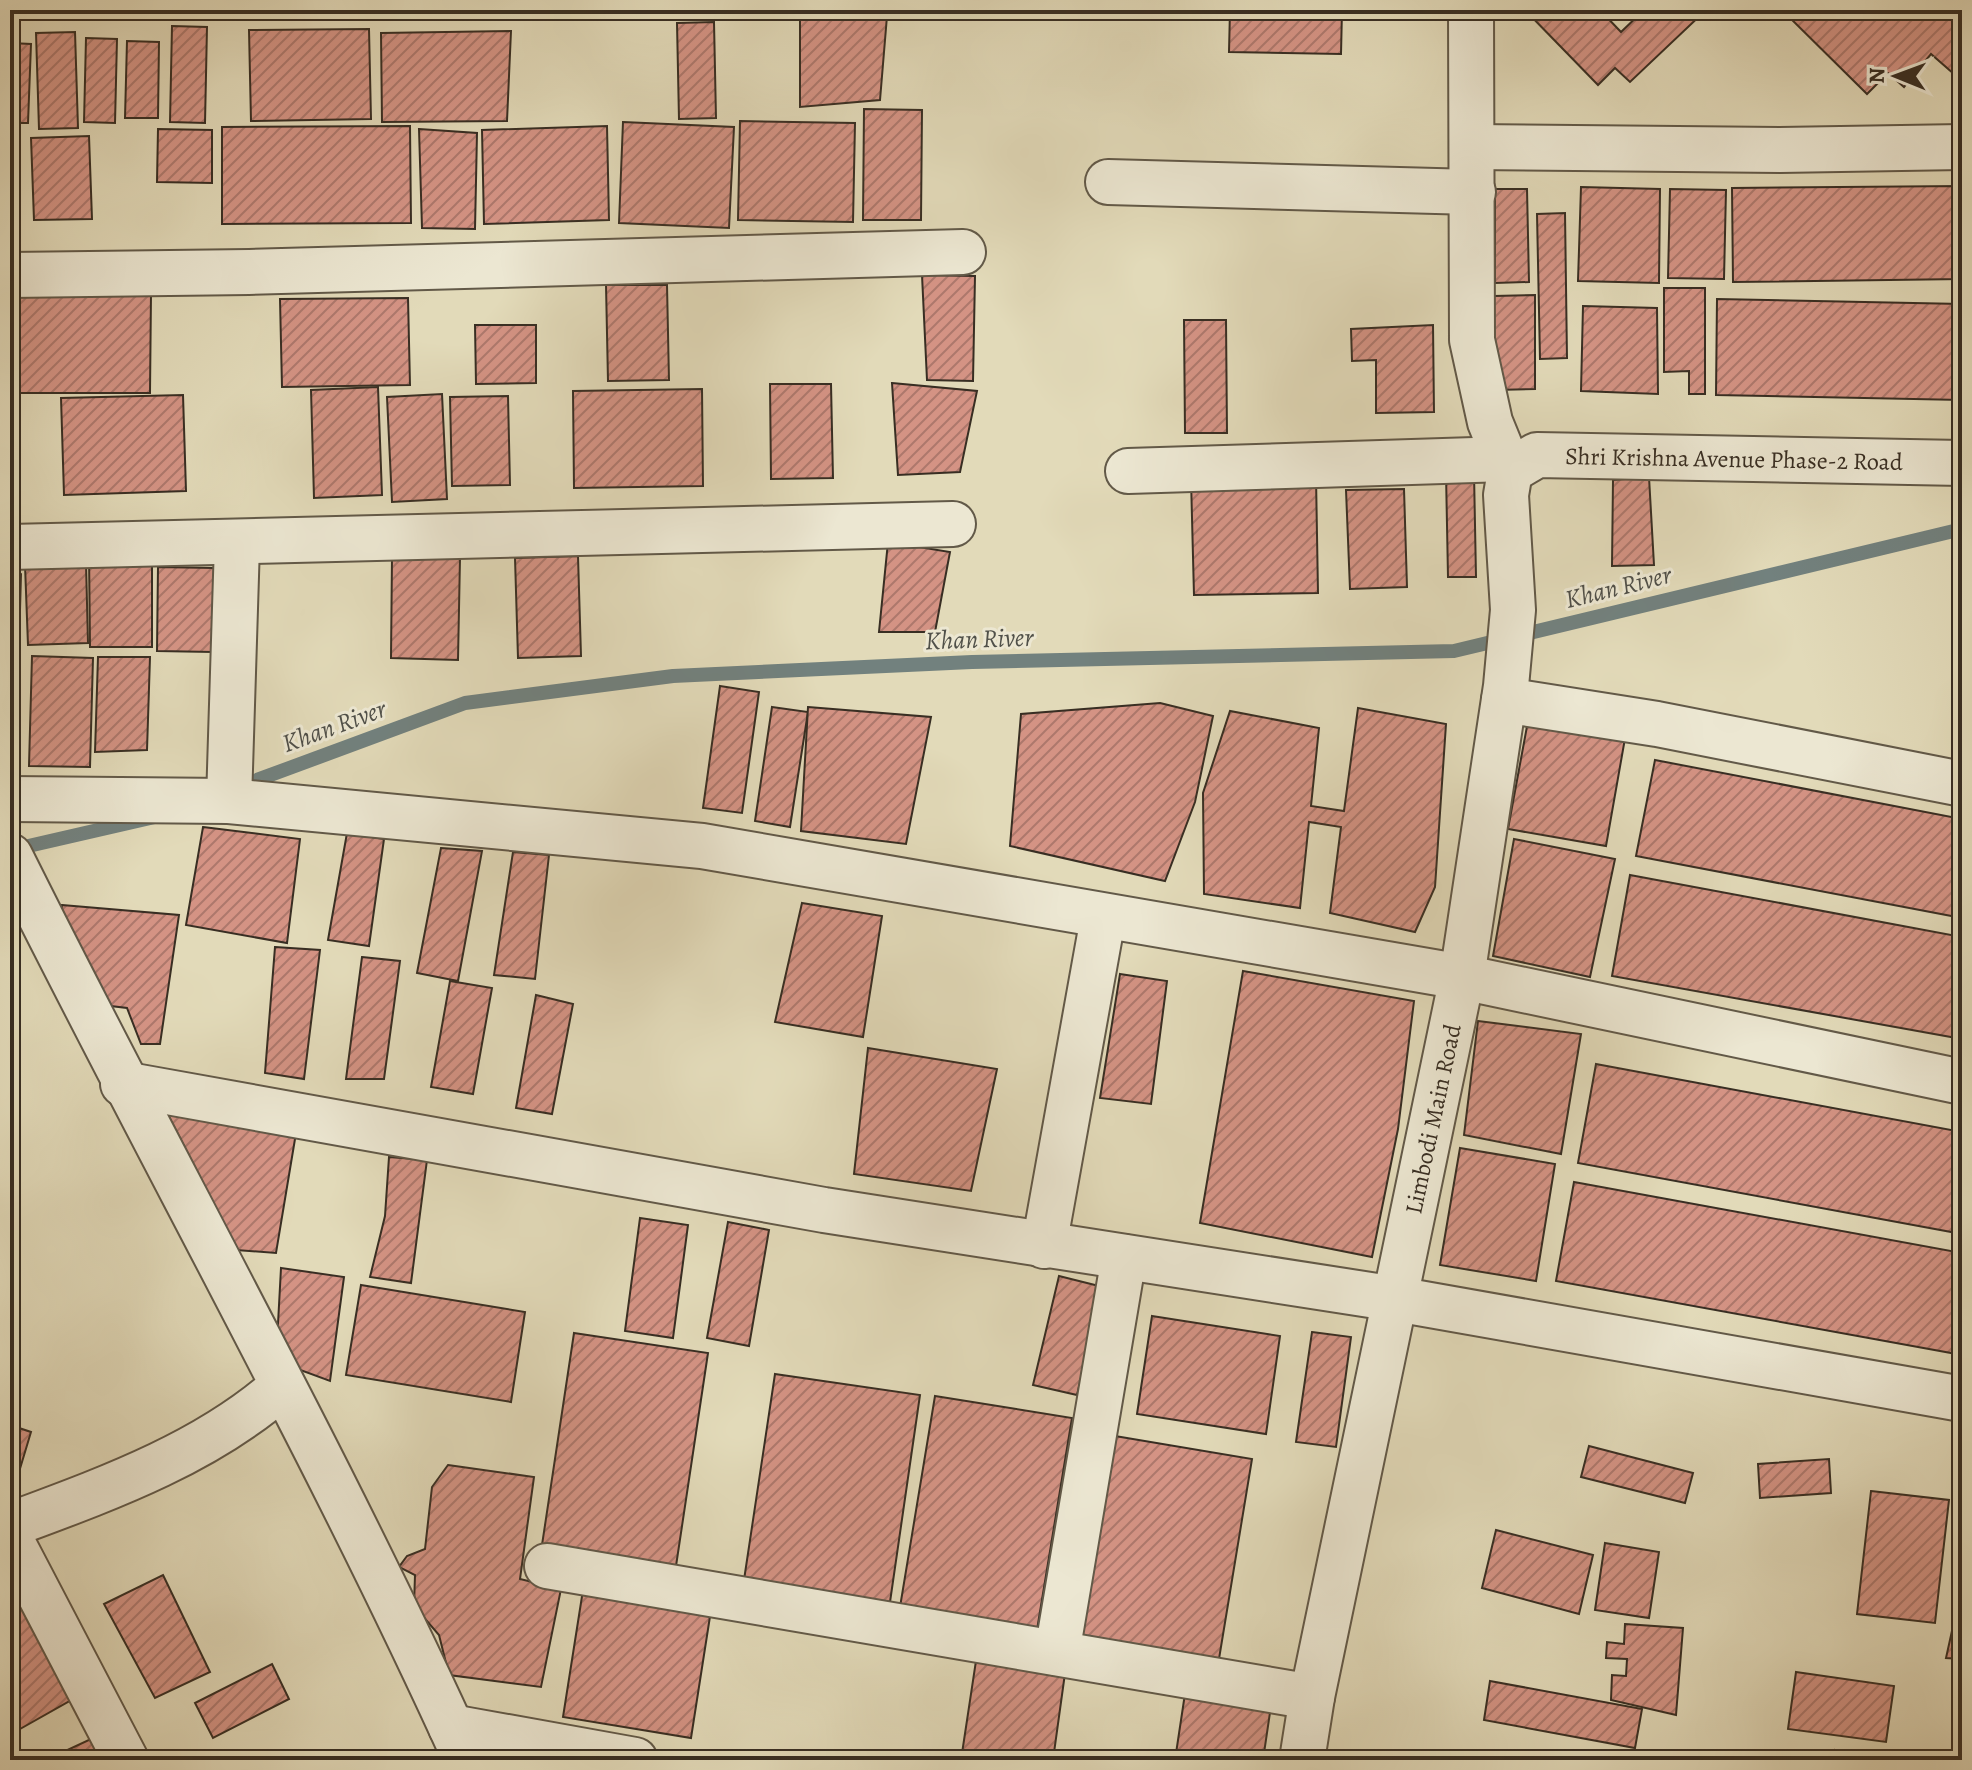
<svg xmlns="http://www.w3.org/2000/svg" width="1972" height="1770" viewBox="0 0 1972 1770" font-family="Alegreya,serif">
<defs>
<pattern id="building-hatch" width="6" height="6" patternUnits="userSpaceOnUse" patternTransform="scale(2)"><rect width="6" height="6" fill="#d49384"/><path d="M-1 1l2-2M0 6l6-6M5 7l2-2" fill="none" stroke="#ad786c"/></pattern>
</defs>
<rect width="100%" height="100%" fill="#e2dab9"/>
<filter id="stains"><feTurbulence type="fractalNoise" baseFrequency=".0025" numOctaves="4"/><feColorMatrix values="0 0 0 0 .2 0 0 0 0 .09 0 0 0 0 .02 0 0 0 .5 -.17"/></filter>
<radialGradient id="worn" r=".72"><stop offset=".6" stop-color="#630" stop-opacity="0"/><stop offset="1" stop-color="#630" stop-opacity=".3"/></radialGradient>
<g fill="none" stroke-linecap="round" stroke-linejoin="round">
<g stroke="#72817e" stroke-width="14">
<path d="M 238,787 L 465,703 L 673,676 L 972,662 L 1454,651 L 1962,529"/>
<path d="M 11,850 L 159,816"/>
</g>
</g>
<g fill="url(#building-hatch)" stroke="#382e23" stroke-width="2">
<path d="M 1230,10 L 1342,10 L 1341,54 L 1229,52 Z"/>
<path d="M 1525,10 L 1600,10 L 1621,32 L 1644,10 L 1706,10 L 1630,82 L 1615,68 L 1598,85 Z"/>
<path d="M 1782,10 L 1962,10 L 1962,81 L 1931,54 L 1904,87 L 1888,73 L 1867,94 Z"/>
<path d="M 887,16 L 880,100 L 800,107 L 800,20 Z"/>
<path d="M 714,22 L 716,118 L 679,119 L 677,23 Z"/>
<path d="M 172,26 L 207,27 L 205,123 L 170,122 Z"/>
<path d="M 369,29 L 371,119 L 251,121 L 249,30 Z"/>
<path d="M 511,31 L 507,121 L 382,122 L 381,33 Z"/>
<path d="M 75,32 L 78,128 L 39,129 L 36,33 Z"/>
<path d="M 86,38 L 117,39 L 115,123 L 84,122 Z"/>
<path d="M 127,41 L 159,42 L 158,118 L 125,118 Z"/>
<path d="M 10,43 L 31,44 L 28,123 L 10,123 Z"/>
<path d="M 864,109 L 922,110 L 921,220 L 863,220 Z"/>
<path d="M 740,121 L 855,123 L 853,222 L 738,220 Z"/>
<path d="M 623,122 L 734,127 L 729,228 L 619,223 Z"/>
<path d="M 410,126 L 411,223 L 222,224 L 222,127 Z"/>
<path d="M 607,126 L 609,220 L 484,224 L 482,130 Z"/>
<path d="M 158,129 L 212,130 L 212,183 L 157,182 Z"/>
<path d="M 419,129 L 477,133 L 475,229 L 422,228 Z"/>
<path d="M 89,136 L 92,219 L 34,220 L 31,138 Z"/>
<path d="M 1962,186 L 1962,279 L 1733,282 L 1732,188 Z"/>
<path d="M 1581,187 L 1660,189 L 1659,283 L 1578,281 Z"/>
<path d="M 1495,189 L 1527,189 L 1529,282 L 1495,283 Z"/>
<path d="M 1670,189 L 1726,190 L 1724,279 L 1668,278 Z"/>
<path d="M 1565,213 L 1567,358 L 1540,359 L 1537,214 Z"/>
<path d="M 922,275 L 975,276 L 973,381 L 927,380 Z"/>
<path d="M 606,285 L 667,285 L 669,380 L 608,381 Z"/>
<path d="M 1664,288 L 1705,288 L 1705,394 L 1689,394 L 1689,371 L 1664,372 Z"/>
<path d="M 10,292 L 151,293 L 150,393 L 10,393 Z"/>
<path d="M 1535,295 L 1535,389 L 1495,390 L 1494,296 Z"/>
<path d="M 408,298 L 410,385 L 282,387 L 280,299 Z"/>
<path d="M 1717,299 L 1962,304 L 1962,400 L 1716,395 Z"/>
<path d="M 1583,306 L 1657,308 L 1658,394 L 1581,391 Z"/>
<path d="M 1184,320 L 1226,320 L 1227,433 L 1185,433 Z"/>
<path d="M 475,325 L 536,325 L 536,383 L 476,384 Z"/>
<path d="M 1433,325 L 1434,412 L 1376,413 L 1376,360 L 1352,361 L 1351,329 Z"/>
<path d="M 892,383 L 977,391 L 960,472 L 898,475 Z"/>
<path d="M 770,384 L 831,384 L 833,478 L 771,479 Z"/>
<path d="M 378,387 L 382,495 L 314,498 L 311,390 Z"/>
<path d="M 702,389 L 703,486 L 574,488 L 573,391 Z"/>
<path d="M 442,394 L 447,499 L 392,502 L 387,397 Z"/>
<path d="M 183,395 L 186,491 L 64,495 L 61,398 Z"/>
<path d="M 508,396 L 510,485 L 452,486 L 450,397 Z"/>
<path d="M 1446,473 L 1474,473 L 1476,577 L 1448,577 Z"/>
<path d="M 1316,477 L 1318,593 L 1194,595 L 1191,479 Z"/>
<path d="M 1649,477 L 1654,565 L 1612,566 L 1613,480 Z"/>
<path d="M 1404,489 L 1407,587 L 1350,589 L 1346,490 Z"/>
<path d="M 888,542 L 950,552 L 935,632 L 879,632 Z"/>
<path d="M 89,553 L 152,553 L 152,647 L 90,647 Z"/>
<path d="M 578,556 L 581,656 L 518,658 L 515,558 Z"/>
<path d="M 392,557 L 460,558 L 458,660 L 391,658 Z"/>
<path d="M 86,563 L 88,643 L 28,645 L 25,565 Z"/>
<path d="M 158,567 L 215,568 L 213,652 L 157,651 Z"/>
<path d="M 10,568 L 21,574 L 19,645 L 10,644 Z"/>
<path d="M 10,654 L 12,654 L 18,759 L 10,759 Z"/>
<path d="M 32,656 L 93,658 L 90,767 L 29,766 Z"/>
<path d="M 98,657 L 150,657 L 147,750 L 95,752 Z"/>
<path d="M 720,686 L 759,692 L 742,813 L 703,808 Z"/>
<path d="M 1160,703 L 1213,716 L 1195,802 L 1165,881 L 1010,846 L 1021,714 Z"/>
<path d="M 772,707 L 808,712 L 790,827 L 755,821 Z"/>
<path d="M 808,707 L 931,717 L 906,844 L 801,831 Z"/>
<path d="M 1358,708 L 1446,724 L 1435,887 L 1415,932 L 1330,913 L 1341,827 L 1309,822 L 1300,908 L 1204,894 L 1203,793 L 1230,711 L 1319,728 L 1311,806 L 1344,811 Z"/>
<path d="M 1530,710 L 1627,727 L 1606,846 L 1508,829 Z"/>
<path d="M 1655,760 L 1962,819 L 1962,918 L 1636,856 Z"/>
<path d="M 203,827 L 300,839 L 287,943 L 186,925 Z"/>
<path d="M 347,833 L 384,839 L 369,946 L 328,940 Z"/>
<path d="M 1514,839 L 1615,859 L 1590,977 L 1493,956 Z"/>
<path d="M 441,848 L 482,851 L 458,981 L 417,973 Z"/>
<path d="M 513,852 L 549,855 L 535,979 L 494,975 Z"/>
<path d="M 1630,875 L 1962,937 L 1962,1039 L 1612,976 Z"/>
<path d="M 802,903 L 882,916 L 863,1037 L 775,1022 Z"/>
<path d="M 62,905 L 179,915 L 160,1044 L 141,1044 L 127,1008 L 94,1004 L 59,925 Z"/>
<path d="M 275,947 L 320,950 L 304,1079 L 265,1073 Z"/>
<path d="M 362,957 L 400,961 L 384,1079 L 346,1079 Z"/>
<path d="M 1243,971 L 1414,1001 L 1398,1129 L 1372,1257 L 1200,1223 Z"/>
<path d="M 1120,974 L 1167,981 L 1151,1104 L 1100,1098 Z"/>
<path d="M 450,981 L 492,988 L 473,1094 L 431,1087 Z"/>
<path d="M 536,995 L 573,1004 L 552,1114 L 516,1108 Z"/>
<path d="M 1478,1021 L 1581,1034 L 1561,1154 L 1464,1135 Z"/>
<path d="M 868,1048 L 997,1069 L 971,1191 L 854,1174 Z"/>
<path d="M 1596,1064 L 1962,1132 L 1962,1234 L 1578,1163 Z"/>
<path d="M 166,1111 L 297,1127 L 276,1253 L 223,1249 L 209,1215 L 201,1179 Z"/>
<path d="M 1460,1148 L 1555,1164 L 1536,1281 L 1440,1265 Z"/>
<path d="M 389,1157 L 427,1160 L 411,1283 L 370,1277 L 385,1216 Z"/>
<path d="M 1574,1182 L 1962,1253 L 1962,1355 L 1556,1281 Z"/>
<path d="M 640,1218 L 688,1225 L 673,1338 L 625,1331 Z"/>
<path d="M 728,1222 L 769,1230 L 749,1346 L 707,1338 Z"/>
<path d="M 281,1268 L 344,1277 L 330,1381 L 276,1361 Z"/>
<path d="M 1059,1276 L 1103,1287 L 1077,1395 L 1033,1385 Z"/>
<path d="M 361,1285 L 525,1312 L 511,1402 L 346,1375 Z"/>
<path d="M 1152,1316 L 1280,1336 L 1266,1434 L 1137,1414 Z"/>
<path d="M 1312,1332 L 1351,1337 L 1336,1447 L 1296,1442 Z"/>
<path d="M 574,1333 L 708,1353 L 676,1566 L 542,1545 Z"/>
<path d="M 775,1374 L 920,1395 L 890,1602 L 744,1580 Z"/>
<path d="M 935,1396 L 1072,1418 L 1037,1630 L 900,1607 Z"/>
<path d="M 10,1425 L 31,1432 L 19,1472 L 10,1469 Z"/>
<path d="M 1115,1436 L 1252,1459 L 1217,1671 L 1080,1647 Z"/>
<path d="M 1589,1446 L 1693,1473 L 1685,1503 L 1581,1477 Z"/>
<path d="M 1829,1459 L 1831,1493 L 1760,1498 L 1758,1464 Z"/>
<path d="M 448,1465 L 534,1477 L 520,1579 L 561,1589 L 541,1687 L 449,1675 L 439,1635 L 414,1606 L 415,1575 L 399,1567 L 407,1556 L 425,1549 L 432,1487 Z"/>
<path d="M 1871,1491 L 1949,1500 L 1935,1623 L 1857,1614 Z"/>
<path d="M 1496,1530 L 1593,1555 L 1579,1614 L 1482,1588 Z"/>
<path d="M 1605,1543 L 1659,1552 L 1649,1618 L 1595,1610 Z"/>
<path d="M 163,1575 L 210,1672 L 155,1698 L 104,1604 Z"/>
<path d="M 10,1579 L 73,1699 L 20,1729 L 10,1714 Z"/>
<path d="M 583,1590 L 711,1610 L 691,1738 L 563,1717 Z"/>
<path d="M 1959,1599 L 1962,1659 L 1946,1658 Z"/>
<path d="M 1625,1624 L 1683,1628 L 1676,1715 L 1611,1700 L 1612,1675 L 1626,1676 L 1627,1659 L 1606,1658 L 1607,1642 L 1624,1644 Z"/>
<path d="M 977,1654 L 1066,1666 L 1053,1760 L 961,1760 Z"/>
<path d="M 272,1664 L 289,1699 L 213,1738 L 195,1703 Z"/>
<path d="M 1796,1672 L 1894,1686 L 1886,1742 L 1788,1729 Z"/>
<path d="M 1490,1681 L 1642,1709 L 1635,1748 L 1484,1720 Z"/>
<path d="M 1186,1687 L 1272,1699 L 1263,1760 L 1175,1760 Z"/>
<path d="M 93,1738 L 105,1760 L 46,1760 Z"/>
<path d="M 1835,1750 L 1897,1760 L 1834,1760 Z"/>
<path d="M 1771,1751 L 1820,1754 L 1820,1760 L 1770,1760 Z"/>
</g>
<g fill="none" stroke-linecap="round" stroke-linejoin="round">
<defs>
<g id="minor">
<path d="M 1471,10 L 1472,340 L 1490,422 L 1510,471"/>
<path d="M 1473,147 L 1780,150 L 1962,147"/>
<path d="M 1108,182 L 1473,192"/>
<path d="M 10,275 L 249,272 L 963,252"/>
<path d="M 1128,471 L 1506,459"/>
<path d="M 1510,471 L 1537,455 L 1962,463"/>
<path d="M 10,547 L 953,524"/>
<path d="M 1504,700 L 1657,724 L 1962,784"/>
<path d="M 10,799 L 229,801 L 702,846 L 1462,977 L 1962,1082"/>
<path d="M 229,801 L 237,544"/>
<path d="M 10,856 C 160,1158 327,1453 466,1760"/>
<path d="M 123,1084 L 824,1210 L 1396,1299 L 1962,1399"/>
<path d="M 1044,1246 L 1103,918"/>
<path d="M 10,1525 C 104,1490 206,1454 282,1386"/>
<path d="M 10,1538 L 126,1760"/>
<path d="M 547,1566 L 1312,1697"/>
<path d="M 1057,1653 L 1124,1257"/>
<path d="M 451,1727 L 635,1760"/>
<path d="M 1302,1760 L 1312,1697 L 1462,977 L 1506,686 L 1513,610 L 1506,495 L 1510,471"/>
</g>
</defs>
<use href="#minor" stroke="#625948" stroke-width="48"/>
<use href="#minor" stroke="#ece7d2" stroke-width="44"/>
</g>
<g text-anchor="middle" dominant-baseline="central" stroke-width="6" stroke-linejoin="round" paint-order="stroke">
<g font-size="24" fill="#382e23" stroke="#ece7d2">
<text transform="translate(1734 459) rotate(1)">Shri Krishna Avenue Phase-2 Road</text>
<text transform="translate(1433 1119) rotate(-78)">Limbodi Main Road</text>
</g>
<g font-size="26" font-style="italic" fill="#505049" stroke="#ece7d2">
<text transform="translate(1618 587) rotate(-14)">Khan River</text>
<text transform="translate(979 639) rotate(-2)">Khan River</text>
<text transform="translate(334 726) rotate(-20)">Khan River</text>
</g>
</g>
<rect width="1972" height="1770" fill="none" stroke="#e2dab9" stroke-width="40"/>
<rect x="12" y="12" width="1948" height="1746" fill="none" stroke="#382e23" stroke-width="4"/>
<rect x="20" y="20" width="1932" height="1730" fill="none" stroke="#382e23" stroke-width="2"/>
<g transform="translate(1896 76) rotate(271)" stroke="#ece7d2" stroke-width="6" paint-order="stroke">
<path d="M0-6L14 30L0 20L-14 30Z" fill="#382e23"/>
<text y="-12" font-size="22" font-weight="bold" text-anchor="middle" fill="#382e23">N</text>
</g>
<rect width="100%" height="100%" filter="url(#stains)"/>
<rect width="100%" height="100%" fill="url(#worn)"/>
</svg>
